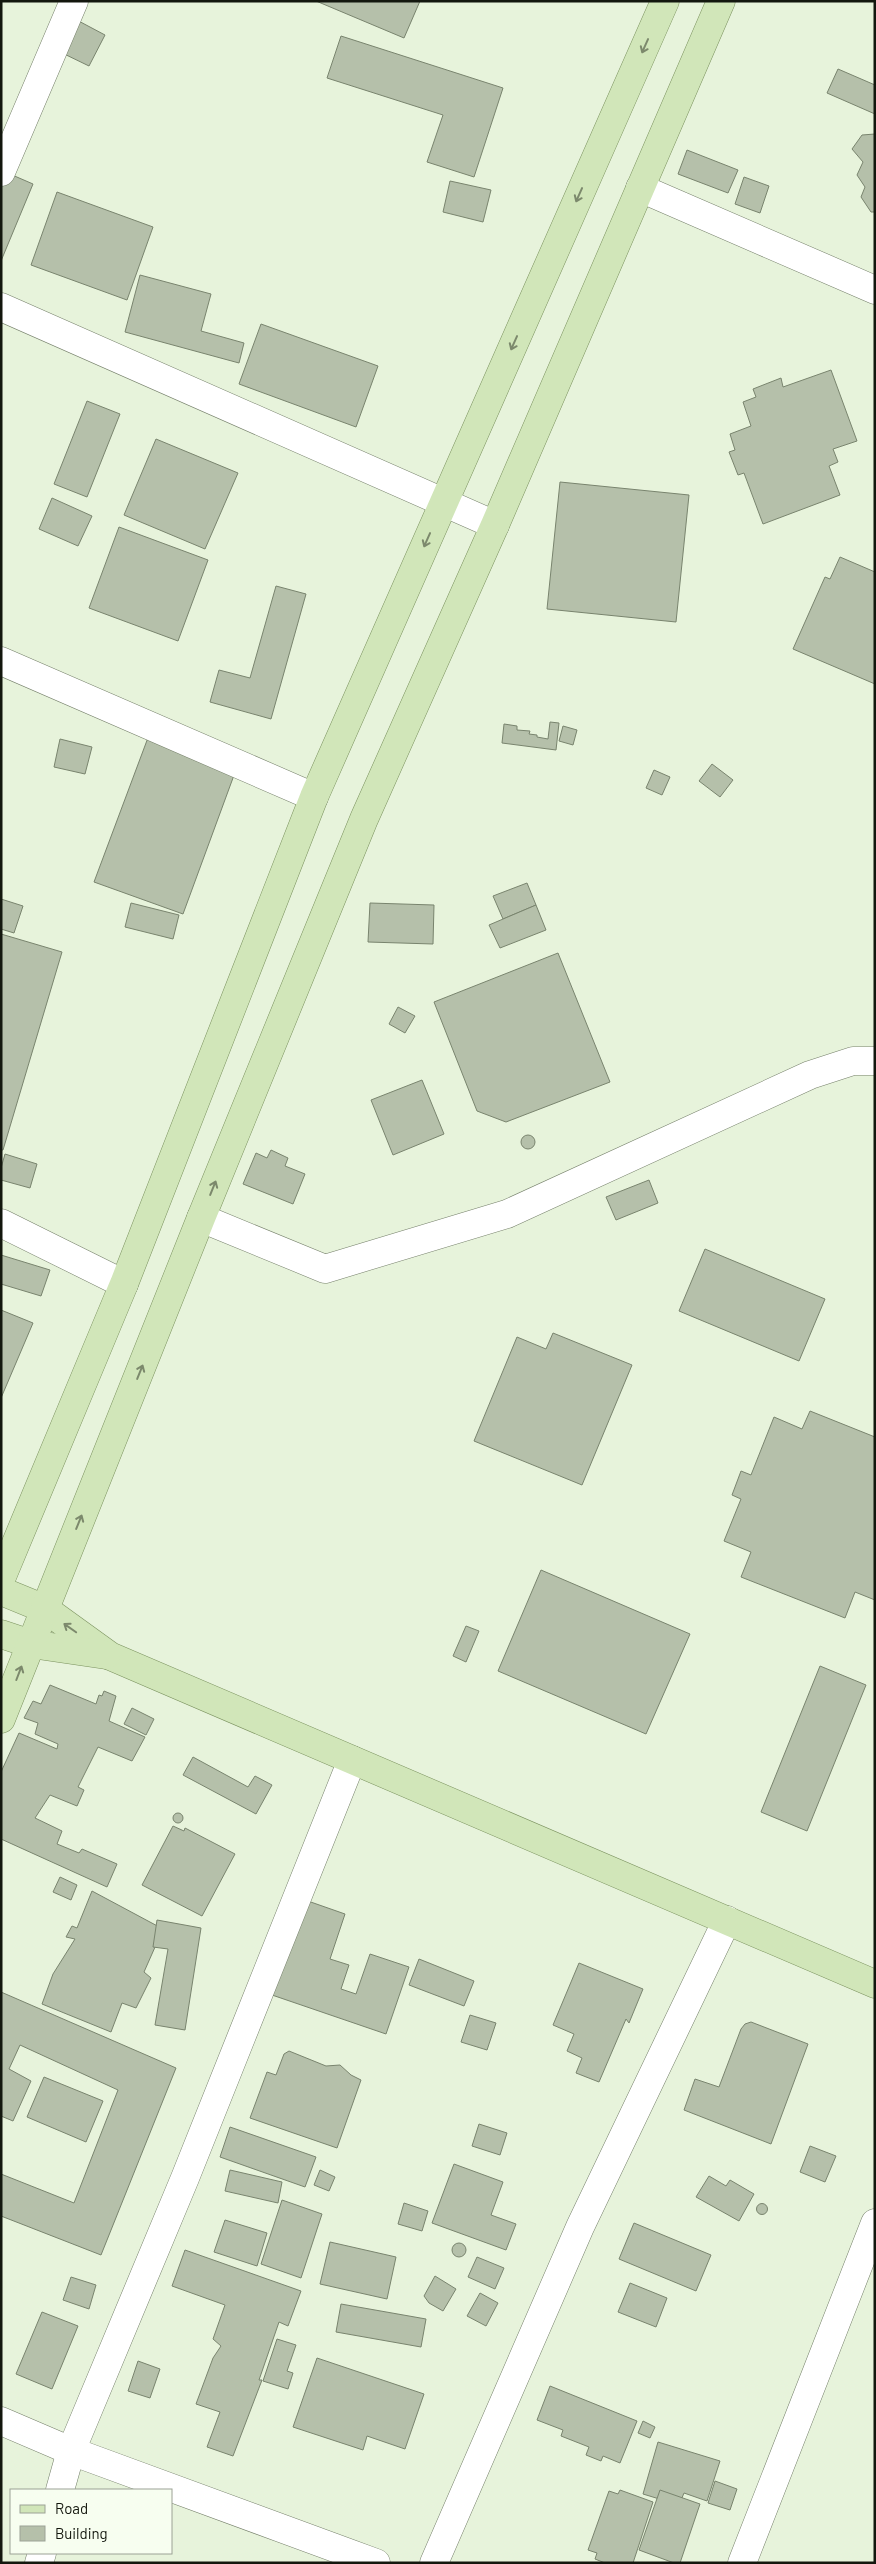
<svg xmlns="http://www.w3.org/2000/svg" width="876" height="2564" viewBox="0 0 876 2564" font-family="Barlow,sans-serif">
<rect width="100%" height="100%" fill="#e7f3db"/>
<g fill="#b5c0aa" stroke="#79846e">
<path d="M 316,1 L 420,1 L 404,38 Z"/>
<path d="M 73,18 L 105,35 L 89,66 L 56,50 Z"/>
<path d="M 341,36 L 503,88 L 474,177 L 427,162 L 443,115 L 327,78 Z"/>
<path d="M 838,69 L 875,85 L 875,114 L 827,93 Z"/>
<path d="M 875,134 L 875,212 L 871,212 L 861,197 L 865,187 L 857,175 L 863,162 L 852,149 L 862,135 Z"/>
<path d="M 687,150 L 738,170 L 728,193 L 678,174 Z"/>
<path d="M 3,171 L 33,184 L 1,261 L 1,175 Z"/>
<path d="M 744,177 L 769,186 L 760,213 L 735,204 Z"/>
<path d="M 450,181 L 491,190 L 483,222 L 443,212 Z"/>
<path d="M 57,192 L 153,227 L 127,300 L 31,265 Z"/>
<path d="M 140,275 L 211,294 L 201,331 L 244,343 L 239,363 L 125,332 Z"/>
<path d="M 261,324 L 378,366 L 356,427 L 239,384 Z"/>
<path d="M 831,370 L 857,441 L 833,449 L 838,462 L 829,466 L 840,495 L 763,524 L 744,473 L 738,475 L 729,452 L 735,450 L 730,434 L 751,426 L 743,402 L 756,397 L 753,389 L 781,378 L 783,387 Z"/>
<path d="M 87,401 L 120,414 L 87,497 L 54,484 Z"/>
<path d="M 156,439 L 238,473 L 205,549 L 124,515 Z"/>
<path d="M 560,482 L 689,495 L 676,622 L 547,609 Z"/>
<path d="M 52,498 L 92,516 L 78,546 L 39,529 Z"/>
<path d="M 119,527 L 208,560 L 178,641 L 89,608 Z"/>
<path d="M 840,557 L 875,572 L 875,684 L 793,649 L 825,577 L 830,579 Z"/>
<path d="M 276,586 L 306,594 L 271,719 L 210,702 L 219,670 L 250,678 Z"/>
<path d="M 550,722 L 559,723 L 556,750 L 502,743 L 504,724 L 517,726 L 517,730 L 530,731 L 529,734 L 537,735 L 537,737 L 548,739 Z"/>
<path d="M 563,726 L 577,730 L 573,745 L 559,741 Z"/>
<path d="M 149,735 L 237,767 L 183,914 L 94,882 Z"/>
<path d="M 60,739 L 92,747 L 85,774 L 54,767 Z"/>
<path d="M 712,764 L 733,780 L 720,797 L 699,781 Z"/>
<path d="M 654,770 L 670,777 L 662,795 L 646,788 Z"/>
<path d="M 527,883 L 536,905 L 503,919 L 493,896 Z"/>
<path d="M 1,899 L 23,906 L 14,933 L 1,929 Z"/>
<path d="M 131,903 L 179,915 L 173,939 L 125,927 Z"/>
<path d="M 370,903 L 434,905 L 433,944 L 368,942 Z"/>
<path d="M 536,905 L 546,930 L 500,948 L 489,925 Z"/>
<path d="M 1,934 L 62,952 L 3,1150 L 1,1150 Z"/>
<path d="M 558,953 L 610,1082 L 506,1122 L 477,1111 L 434,1002 Z"/>
<path d="M 398,1007 L 415,1016 L 405,1033 L 389,1024 Z"/>
<path d="M 422,1080 L 444,1134 L 393,1155 L 371,1100 Z"/>
<circle cx="528" cy="1142" r="7"/>
<path d="M 271,1150 L 288,1158 L 285,1166 L 305,1174 L 293,1204 L 243,1184 L 256,1153 L 267,1158 Z"/>
<path d="M 5,1154 L 37,1164 L 30,1188 L 1,1180 L 1,1168 Z"/>
<path d="M 649,1180 L 658,1203 L 616,1220 L 606,1197 Z"/>
<path d="M 705,1249 L 825,1299 L 799,1361 L 679,1311 Z"/>
<path d="M 1,1255 L 50,1270 L 41,1296 L 1,1284 Z"/>
<path d="M 1,1310 L 33,1323 L 1,1398 Z"/>
<path d="M 553,1333 L 632,1365 L 582,1485 L 474,1441 L 517,1337 L 546,1349 Z"/>
<path d="M 810,1411 L 875,1437 L 875,1600 L 855,1592 L 845,1618 L 741,1577 L 751,1552 L 724,1541 L 741,1499 L 732,1495 L 741,1471 L 751,1475 L 774,1417 L 802,1429 Z"/>
<path d="M 541,1570 L 690,1634 L 646,1734 L 498,1671 Z"/>
<path d="M 466,1626 L 479,1631 L 466,1662 L 453,1656 Z"/>
<path d="M 820,1666 L 866,1685 L 807,1831 L 761,1812 Z"/>
<path d="M 50,1685 L 96,1704 L 99,1695 L 102,1696 L 104,1691 L 116,1696 L 109,1721 L 145,1737 L 132,1761 L 98,1747 L 78,1787 L 84,1790 L 77,1806 L 50,1795 L 35,1818 L 62,1831 L 57,1844 L 79,1853 L 82,1849 L 117,1864 L 107,1887 L 1,1839 L 1,1772 L 19,1733 L 57,1749 L 58,1744 L 35,1734 L 38,1723 L 24,1718 L 33,1701 L 41,1704 Z"/>
<path d="M 132,1708 L 154,1719 L 146,1735 L 124,1724 Z"/>
<path d="M 193,1757 L 248,1787 L 255,1776 L 272,1785 L 256,1814 L 183,1775 Z"/>
<circle cx="178" cy="1818" r="5"/>
<path d="M 173,1826 L 184,1831 L 185,1828 L 235,1854 L 202,1916 L 142,1885 Z"/>
<path d="M 60,1877 L 77,1885 L 71,1900 L 53,1892 Z"/>
<path d="M 92,1891 L 163,1929 L 144,1972 L 151,1978 L 136,2008 L 122,2003 L 111,2032 L 42,2004 L 53,1974 L 75,1939 L 66,1937 L 72,1926 L 77,1928 Z"/>
<path d="M 305,1900 L 345,1914 L 330,1959 L 349,1965 L 341,1989 L 356,1994 L 370,1954 L 409,1967 L 386,2034 L 272,1995 Z"/>
<path d="M 157,1920 L 201,1928 L 185,2030 L 155,2025 L 168,1949 L 153,1947 Z"/>
<path d="M 419,1959 L 474,1981 L 464,2006 L 409,1985 Z"/>
<path d="M 579,1963 L 643,1989 L 629,2023 L 626,2019 L 599,2082 L 576,2073 L 582,2058 L 567,2051 L 574,2034 L 553,2025 Z"/>
<path d="M 1,1992 L 176,2068 L 101,2255 L 1,2216 L 1,2174 L 74,2203 L 118,2090 L 20,2045 L 9,2069 L 31,2081 L 13,2121 L 1,2116 Z"/>
<path d="M 470,2015 L 496,2023 L 487,2050 L 461,2042 Z"/>
<path d="M 751,2022 L 808,2044 L 771,2144 L 684,2110 L 695,2079 L 719,2087 L 741,2029 L 745,2024 Z"/>
<path d="M 289,2051 L 326,2066 L 340,2065 L 351,2075 L 361,2080 L 337,2148 L 250,2118 L 267,2072 L 276,2075 L 284,2054 Z"/>
<path d="M 44,2077 L 103,2101 L 86,2142 L 27,2117 Z"/>
<path d="M 479,2124 L 507,2133 L 500,2155 L 472,2146 Z"/>
<path d="M 230,2127 L 316,2157 L 305,2187 L 220,2157 Z"/>
<path d="M 810,2146 L 836,2156 L 825,2182 L 800,2172 Z"/>
<path d="M 454,2164 L 503,2182 L 491,2215 L 516,2224 L 506,2250 L 432,2223 Z"/>
<path d="M 230,2170 L 282,2182 L 278,2203 L 225,2191 Z"/>
<path d="M 320,2170 L 335,2177 L 329,2191 L 314,2185 Z"/>
<path d="M 709,2176 L 726,2186 L 730,2180 L 754,2194 L 739,2221 L 696,2197 Z"/>
<path d="M 282,2200 L 322,2214 L 301,2278 L 261,2264 Z"/>
<path d="M 404,2203 L 428,2211 L 422,2231 L 398,2224 Z"/>
<circle cx="762" cy="2209" r="5.5"/>
<path d="M 225,2220 L 267,2233 L 257,2266 L 214,2252 Z"/>
<path d="M 634,2223 L 711,2255 L 696,2291 L 619,2259 Z"/>
<path d="M 330,2242 L 396,2257 L 387,2299 L 320,2284 Z"/>
<circle cx="459" cy="2250" r="7"/>
<path d="M 185,2250 L 301,2291 L 288,2326 L 279,2322 L 259,2380 L 262,2380 L 233,2456 L 207,2447 L 220,2412 L 196,2404 L 213,2358 L 221,2346 L 213,2339 L 225,2305 L 172,2286 Z"/>
<path d="M 477,2257 L 504,2268 L 495,2289 L 468,2277 Z"/>
<path d="M 435,2276 L 456,2289 L 443,2311 L 429,2303 L 424,2296 Z"/>
<path d="M 71,2277 L 96,2285 L 89,2309 L 63,2300 Z"/>
<path d="M 630,2283 L 667,2298 L 656,2327 L 618,2312 Z"/>
<path d="M 480,2293 L 498,2303 L 486,2326 L 467,2316 Z"/>
<path d="M 341,2304 L 426,2319 L 421,2347 L 336,2332 Z"/>
<path d="M 42,2312 L 78,2326 L 52,2389 L 16,2374 Z"/>
<path d="M 277,2339 L 296,2345 L 287,2371 L 293,2373 L 288,2389 L 263,2381 Z"/>
<path d="M 317,2358 L 424,2394 L 405,2449 L 367,2436 L 363,2450 L 293,2427 Z"/>
<path d="M 138,2361 L 160,2369 L 150,2398 L 128,2391 Z"/>
<path d="M 550,2386 L 637,2421 L 620,2463 L 603,2456 L 601,2461 L 586,2455 L 589,2447 L 561,2436 L 563,2430 L 537,2420 Z"/>
<path d="M 643,2421 L 655,2427 L 650,2438 L 638,2433 Z"/>
<path d="M 658,2442 L 720,2461 L 707,2501 L 684,2493 L 679,2505 L 643,2494 Z"/>
<path d="M 715,2481 L 737,2489 L 730,2510 L 708,2503 Z"/>
<path d="M 620,2490 L 653,2502 L 633,2563 L 605,2563 L 595,2559 L 597,2553 L 588,2550 L 609,2491 L 618,2494 Z"/>
<path d="M 660,2490 L 700,2504 L 680,2563 L 674,2563 L 639,2550 Z"/>
</g>
<g fill="none" stroke-linecap="round" stroke-linejoin="round">
<defs>
<g id="minor">
<path d="M 1,172 L 74,1"/>
<path d="M 640,188 L 875,290"/>
<path d="M 1,307 L 495,525"/>
<path d="M 1,661 L 314,797"/>
<path d="M 201,1218 L 325,1269 L 507,1214 L 810,1075 L 853,1061 L 875,1061"/>
<path d="M 1,1223 L 124,1284"/>
<path d="M 1,2421 L 71,2451 L 376,2563"/>
<path d="M 60,2490 L 71,2451 L 185,2178 L 352,1760"/>
<path d="M 39,2563 L 42,2553"/>
<path d="M 434,2563 L 580,2227 L 727,1920"/>
<path d="M 742,2563 L 875,2223"/>
</g>
<g id="major">
<path d="M 1,1579 L 124,1284 L 314,797 L 665,1"/>
<path d="M 1,1591 L 45,1609 L 110,1656 L 875,1984"/>
<path d="M 1,1634 L 31,1644 L 106,1655"/>
<path d="M 1,1719 L 201,1218 L 364,819 L 495,525 L 721,1"/>
</g>
</defs>
<use href="#minor" stroke="#76806b" stroke-width="29"/>
<use href="#major" stroke="#7b925f" stroke-width="29"/>
<use href="#minor" stroke="#fff" stroke-width="28"/>
<use href="#major" stroke="#d1e6b9" stroke-width="28"/>
</g>
<defs><path id="oneway-shaft" d="M-6 0H5M1.5-3L5.5 0L1.5 3" fill="none" stroke-width="1.6" stroke-linecap="round" stroke-linejoin="round" transform="scale(1.25)"/></defs>
<g stroke="#7c896c">
<use href="#oneway-shaft" transform="translate(645 46) rotate(114)"/>
<use href="#oneway-shaft" transform="translate(579 195) rotate(114)"/>
<use href="#oneway-shaft" transform="translate(514 343) rotate(114)"/>
<use href="#oneway-shaft" transform="translate(427 540) rotate(114)"/>
<use href="#oneway-shaft" transform="translate(213 1188) rotate(-68)"/>
<use href="#oneway-shaft" transform="translate(140 1372) rotate(-68)"/>
<use href="#oneway-shaft" transform="translate(79 1522) rotate(-68)"/>
<use href="#oneway-shaft" transform="translate(70 1628) rotate(-145)"/>
<use href="#oneway-shaft" transform="translate(19 1673) rotate(-69)"/>
</g>
<rect width="876" height="2564" fill="none" stroke="#13170e" stroke-width="5"/>
<rect x="10" y="2489" width="162" height="65" fill="#f7fef0" stroke="#9ca296"/>
<rect x="20" y="2505" width="25" height="8" fill="#d1e6b9" stroke="#9ca296"/>
<text x="55" y="2514" font-size="15" fill="#13170e">Road</text>
<rect x="20" y="2526" width="25" height="15" fill="#b5c0aa" stroke="#9ca296"/>
<text x="55" y="2539" font-size="15" fill="#13170e">Building</text>
</svg>
